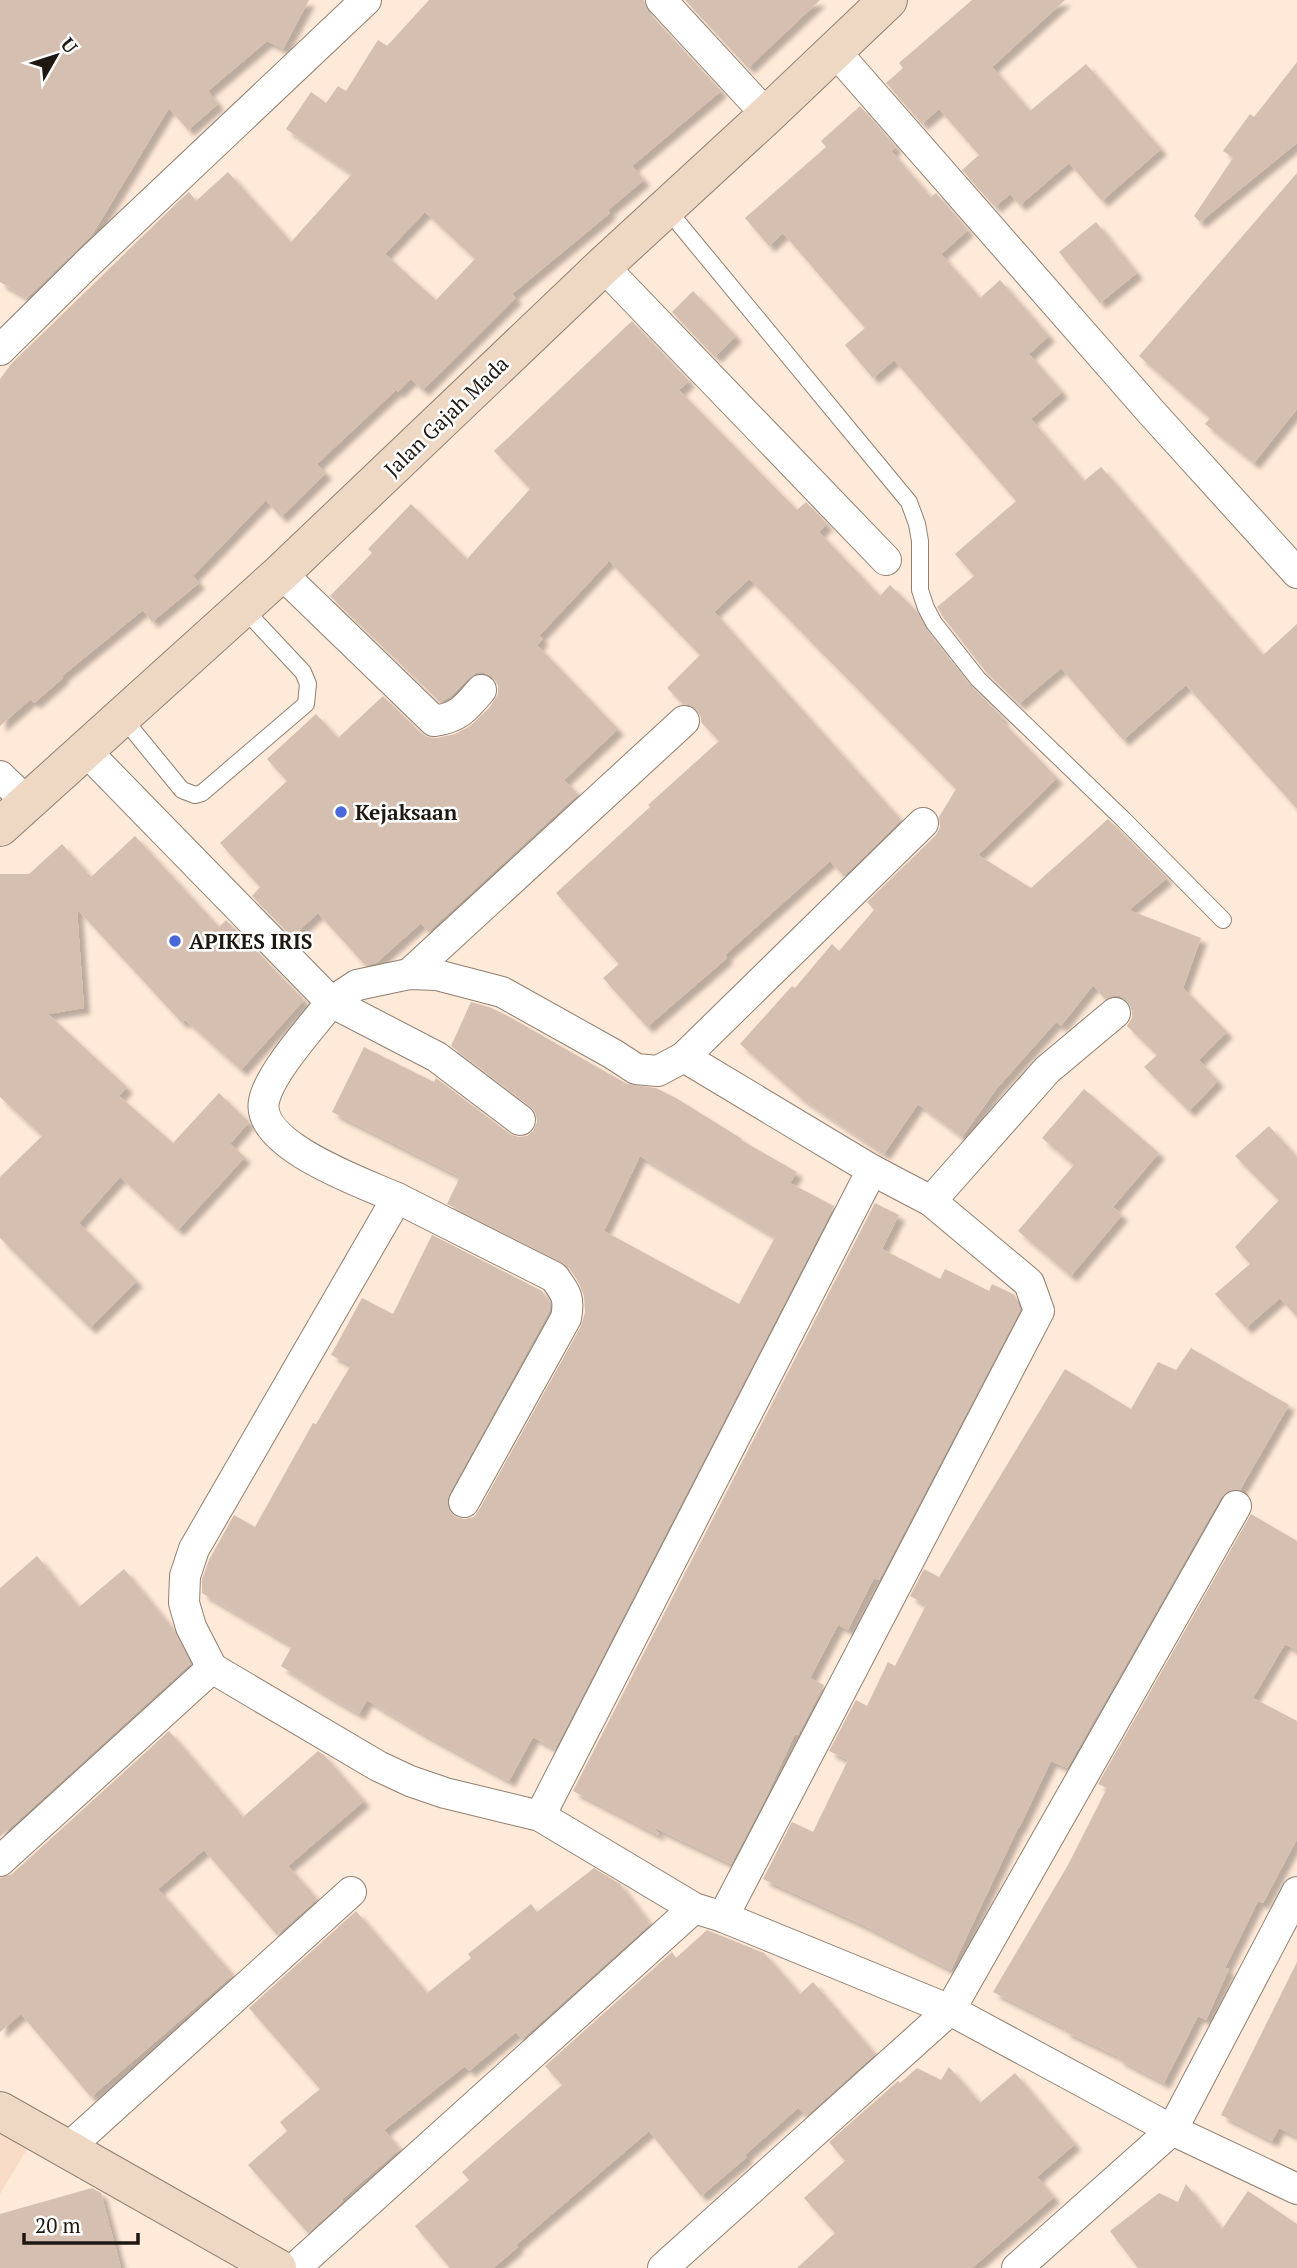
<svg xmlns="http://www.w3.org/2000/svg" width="1297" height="2268" viewBox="0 0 1297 2268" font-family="'PT Serif',serif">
<defs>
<filter id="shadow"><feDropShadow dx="6" dy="6" stdDeviation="2" flood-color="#0004"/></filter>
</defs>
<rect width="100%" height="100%" fill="#ffe9d8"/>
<path fill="#f9dcc7" d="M 0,2128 L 30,2144 L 0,2194 Z"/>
<g fill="#d5bfb0" fill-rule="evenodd" filter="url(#shadow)">
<path d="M 0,0 L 309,0 L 283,49 L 267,41 L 208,91 L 218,104 L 188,130 L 169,108 L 92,235 L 27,298 L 0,282 Z"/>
<path d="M 429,0 L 644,0 L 648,12 L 721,91 L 632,166 L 644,180 L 608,210 L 610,213 L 512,294 L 516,298 L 423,390 L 411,379 L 398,392 L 396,390 L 317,464 L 326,473 L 281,517 L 266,500 L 193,576 L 199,583 L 152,622 L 143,610 L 62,676 L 63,678 L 34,703 L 31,699 L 0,726 L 0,379 L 12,363 L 181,199 L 189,192 L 196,201 L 228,172 L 291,242 L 352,174 L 286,129 L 311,92 L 326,103 L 338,86 L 346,91 L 378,40 L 387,46 ZM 425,212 L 475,259 L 436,300 L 385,254 Z"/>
<path d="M 685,0 L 820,0 L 748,68 Z"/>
<path d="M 972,0 L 1065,0 L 992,67 L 1030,111 L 1086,64 L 1161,149 L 1102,201 L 1069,163 L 1020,205 L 1010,194 L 995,207 L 962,170 L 979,155 L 939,109 L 922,124 L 886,83 L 903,68 L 899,63 Z"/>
<path d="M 1297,62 L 1297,143 L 1200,222 L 1194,216 L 1233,158 L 1223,151 L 1250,114 L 1254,117 Z"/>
<path d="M 860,106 L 896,147 L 891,151 L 931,197 L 936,193 L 968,230 L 941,254 L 980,298 L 1000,280 L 1049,336 L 1029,354 L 1062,392 L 1031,419 L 1084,481 L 1101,467 L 1263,655 L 1297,624 L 1297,809 L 1186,685 L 1123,740 L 1061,668 L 1019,704 L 986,672 L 943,617 L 937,607 L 974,576 L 955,554 L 1016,501 L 894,360 L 873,378 L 845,345 L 865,328 L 783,233 L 769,246 L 745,218 L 826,147 L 821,141 Z"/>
<path d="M 1297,173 L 1297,409 L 1254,463 L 1205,424 L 1210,418 L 1139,356 Z"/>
<path d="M 1096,222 L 1137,273 L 1100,303 L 1059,252 Z"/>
<path d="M 693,291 L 736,336 L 715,357 L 672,312 Z"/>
<path d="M 632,321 L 689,381 L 679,390 L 797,510 L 806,502 L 827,524 L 819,532 L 880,596 L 890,585 L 917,612 L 926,629 L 970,685 L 1003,718 L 1001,720 L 1057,778 L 978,855 L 1031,888 L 1108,819 L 1167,878 L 1129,910 L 1201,938 L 1183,988 L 1227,1032 L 1199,1060 L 1218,1081 L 1189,1111 L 1144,1067 L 1157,1055 L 1127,1026 L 1132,1018 L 1132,1011 L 1129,1002 L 1120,996 L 1113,996 L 1105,999 L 1093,985 L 1061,1026 L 1056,1022 L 997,1088 L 962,1137 L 918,1104 L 884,1154 L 801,1098 L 740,1044 L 792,986 L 795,988 L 832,944 L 839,951 L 874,910 L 867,902 L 936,835 L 940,827 L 939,817 L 956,789 L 749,579 L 714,612 L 901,820 L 844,876 L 830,861 L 725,955 L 727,958 L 647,1027 L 603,978 L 619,964 L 556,893 L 650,807 L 648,805 L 719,741 L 701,722 L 701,717 L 696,709 L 690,705 L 683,704 L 667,688 L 700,655 L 609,561 L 539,636 L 543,639 L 537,645 L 618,729 L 564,780 L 578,794 L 552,818 L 428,932 L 421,923 L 376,963 L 365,965 L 318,913 L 292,937 L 252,896 L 260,887 L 220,843 L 287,781 L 267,759 L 316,714 L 338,738 L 383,696 L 422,734 L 428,737 L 437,738 L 455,734 L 470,726 L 489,708 L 498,694 L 498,685 L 493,677 L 485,673 L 476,673 L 468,679 L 450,697 L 440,702 L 330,596 L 372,553 L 368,549 L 411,504 L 467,559 L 530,489 L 494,451 Z"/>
<path d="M 135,836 L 219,927 L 226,920 L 304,1000 L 241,1070 L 185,1020 L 182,1023 L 77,909 L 84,1008 L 48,1014 L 127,1087 L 119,1096 L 173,1143 L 219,1093 L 249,1122 L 230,1144 L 245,1157 L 178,1230 L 120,1177 L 79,1223 L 137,1281 L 90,1328 L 0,1238 L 0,1177 L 42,1136 L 0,1097 L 0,874 L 29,874 L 62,844 L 91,877 Z"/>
<path d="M 471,1002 L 489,1007 L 508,1016 L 627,1084 L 656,1088 L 676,1098 L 742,1139 L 741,1140 L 797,1172 L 790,1183 L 834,1206 L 555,1749 L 533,1737 L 509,1781 L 420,1732 L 367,1700 L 359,1714 L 323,1693 L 281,1666 L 292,1646 L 202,1593 L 202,1579 L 209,1560 L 234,1515 L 255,1527 L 313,1423 L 316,1424 L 351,1365 L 331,1355 L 362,1298 L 393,1314 L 432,1235 L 542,1291 L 550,1303 L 549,1312 L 449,1494 L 447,1503 L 449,1510 L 455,1517 L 465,1519 L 474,1517 L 479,1510 L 581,1326 L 585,1312 L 584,1296 L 579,1283 L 568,1266 L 447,1204 L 460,1177 L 332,1112 L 364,1047 L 434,1082 L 436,1078 L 510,1134 L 518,1137 L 527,1136 L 533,1131 L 537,1122 L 536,1114 L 531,1107 L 451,1046 ZM 640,1156 L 775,1237 L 739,1304 L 604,1231 Z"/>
<path d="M 1084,1089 L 1159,1153 L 1113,1207 L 1122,1215 L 1071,1276 L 1018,1231 L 1074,1165 L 1042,1138 Z"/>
<path d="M 1269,1126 L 1297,1157 L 1297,1317 L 1280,1298 L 1246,1328 L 1215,1294 L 1250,1264 L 1235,1247 L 1279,1200 L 1235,1156 Z"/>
<path d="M 875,1203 L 899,1215 L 882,1249 L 940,1279 L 945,1269 L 989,1291 L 992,1284 L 1015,1295 L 1020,1310 L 879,1580 L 874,1578 L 848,1630 L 838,1625 L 810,1678 L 824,1685 L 798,1735 L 795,1734 L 764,1801 L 731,1864 L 653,1827 L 659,1833 L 658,1835 L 573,1791 Z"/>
<path d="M 1191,1348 L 1289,1405 L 1240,1490 L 1228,1491 L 1221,1497 L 1067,1768 L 1051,1761 L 1019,1828 L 1018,1828 L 951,1970 L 861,1924 L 763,1879 L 792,1822 L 813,1832 L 848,1760 L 829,1751 L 856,1700 L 867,1706 L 888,1662 L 895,1666 L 926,1605 L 910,1596 L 924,1569 L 939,1577 L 1065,1369 L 1131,1409 L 1158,1362 L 1176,1370 Z"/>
<path d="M 1251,1514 L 1297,1541 L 1297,1651 L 1285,1644 L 1253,1698 L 1297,1721 L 1297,1839 L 1263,1903 L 1258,1901 L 1225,1968 L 1229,1969 L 1206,2020 L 1198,2016 L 1164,2083 L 1118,2059 L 1119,2057 L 1064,2031 L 1066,2029 L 993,1992 L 1068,1865 L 1107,1788 L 1098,1784 Z"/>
<path d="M 37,1556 L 79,1607 L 124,1569 L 173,1629 L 190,1664 L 0,1837 L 0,1588 Z"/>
<path d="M 169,1731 L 243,1817 L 318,1751 L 324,1755 L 364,1801 L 288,1866 L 317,1899 L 277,1935 L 204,1850 L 158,1889 L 233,1975 L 91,2097 L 21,2014 L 0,2032 L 0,1878 L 12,1874 Z"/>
<path d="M 594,1868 L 620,1884 L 650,1924 L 522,2039 L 516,2032 L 469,2071 L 465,2066 L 384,2130 L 400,2149 L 342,2199 L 343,2201 L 308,2233 L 248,2165 L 287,2131 L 280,2122 L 320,2089 L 249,2008 L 356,1911 L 427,1993 L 471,1958 L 468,1954 L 531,1904 L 537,1912 Z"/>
<path d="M 707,1930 L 764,1953 L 800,1994 L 813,1982 L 875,2054 L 806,2116 L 798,2108 L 745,2155 L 747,2157 L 701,2196 L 649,2131 L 516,2245 L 518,2247 L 493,2268 L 450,2268 L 415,2226 L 469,2180 L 462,2172 L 562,2085 L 545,2066 L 672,1952 L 676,1958 Z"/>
<path d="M 1297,1962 L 1297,2137 L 1279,2128 L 1272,2141 L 1221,2115 Z"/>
<path d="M 949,2067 L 980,2103 L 1015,2073 L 1075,2144 L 1037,2177 L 1054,2197 L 972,2268 L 797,2268 L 835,2233 L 804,2198 L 845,2161 L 829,2142 L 898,2081 L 900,2083 L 917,2068 L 941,2080 Z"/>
<path d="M 1186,2184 L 1222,2229 L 1248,2191 L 1297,2224 L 1297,2268 L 1138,2268 L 1110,2231 L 1159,2193 L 1178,2202 Z"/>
<path d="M 92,2188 L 101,2193 L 121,2268 L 0,2268 L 0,2214 Z"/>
</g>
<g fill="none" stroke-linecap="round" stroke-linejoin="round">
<defs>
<g id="lane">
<path d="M 666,208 L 909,502 L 917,524 L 920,541 L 920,590 L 926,608 L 934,623 L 978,679 L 1123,819 L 1223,920"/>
<path d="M 123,718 L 182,790 L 195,795 L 202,793 L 306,704 L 308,684 L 303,672 L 243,608"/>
</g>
<g id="street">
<path d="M 661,0 L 767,115"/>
<path d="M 834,50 L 1152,413 L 1297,573"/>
<path d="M 603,266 L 886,560"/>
<path d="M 0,350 L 90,261 L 366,0"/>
<path d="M 281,573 L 434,721 C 458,718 466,708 481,690"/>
<path d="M 85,750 L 331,1002 L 357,985 L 409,974 L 437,975 L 502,992 L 613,1054 L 636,1069 L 658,1071 L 684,1057 L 872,1170 L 931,1201 L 1029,1283 L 1039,1311 L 723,1917"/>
<path d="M 0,776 L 27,802"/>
<path d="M 409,974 L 684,721"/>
<path d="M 684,1057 L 923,823"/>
<path d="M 520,1120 L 437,1057 L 331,1002 C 312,1027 270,1072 264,1101 C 255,1146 366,1184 397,1198 L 194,1549 L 185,1576 L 184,1603 L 191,1627 L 212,1668 L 378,1766 L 410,1781 L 445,1793 L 540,1816 L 694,1908 L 723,1917 L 950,2010 L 1172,2130 L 1297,2189"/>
<path d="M 397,1198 L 554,1277 C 566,1293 570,1298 566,1318 L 464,1502"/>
<path d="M 931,1201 L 1047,1070 L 1115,1013"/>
<path d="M 540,1816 L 872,1170"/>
<path d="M 0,1861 L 212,1668"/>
<path d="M 67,2149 L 351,1892"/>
<path d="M 295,2268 L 694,1908"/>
<path d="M 663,2268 L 950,2010 L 1236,1506"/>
<path d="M 1017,2268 L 1172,2130 L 1297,1892"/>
</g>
<g id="secondary">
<path d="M 0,827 L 281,573 L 603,266 L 767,115 L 888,0"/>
<path d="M 0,2111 L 277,2268"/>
</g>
</defs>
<use href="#lane" stroke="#927f70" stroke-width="18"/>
<use href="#street" stroke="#927f70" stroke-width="32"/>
<use href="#secondary" stroke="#927f70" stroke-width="40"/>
<use href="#lane" stroke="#fff" stroke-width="16"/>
<use href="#street" stroke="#fff" stroke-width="30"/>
<use href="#secondary" stroke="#eed7c3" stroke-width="38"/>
</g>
<g fill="#4868db" stroke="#fff" stroke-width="2.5">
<circle cx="341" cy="812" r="7"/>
<circle cx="175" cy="941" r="7"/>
</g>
<g text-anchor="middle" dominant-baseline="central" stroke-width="5" stroke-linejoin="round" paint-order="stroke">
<g font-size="21" fill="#1f1711" stroke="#fff">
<text transform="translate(446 416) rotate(-44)">Jalan Gajah Mada</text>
</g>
<g font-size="21" font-weight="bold" fill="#1f1711" stroke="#fff" text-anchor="start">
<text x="355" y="812">Kejaksaan</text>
<text x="189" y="941">APIKES IRIS</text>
</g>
</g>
<g transform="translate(56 56) rotate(51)" stroke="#ffffff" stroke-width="5" paint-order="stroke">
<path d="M0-5L12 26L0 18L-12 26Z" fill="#1f1711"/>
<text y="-10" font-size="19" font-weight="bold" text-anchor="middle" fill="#1f1711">U</text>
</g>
<path d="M24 2233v10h114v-10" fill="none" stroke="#1f1711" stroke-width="3.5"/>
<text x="35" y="2233" font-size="21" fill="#1f1711" stroke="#ffffff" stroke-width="5" paint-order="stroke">20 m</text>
</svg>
